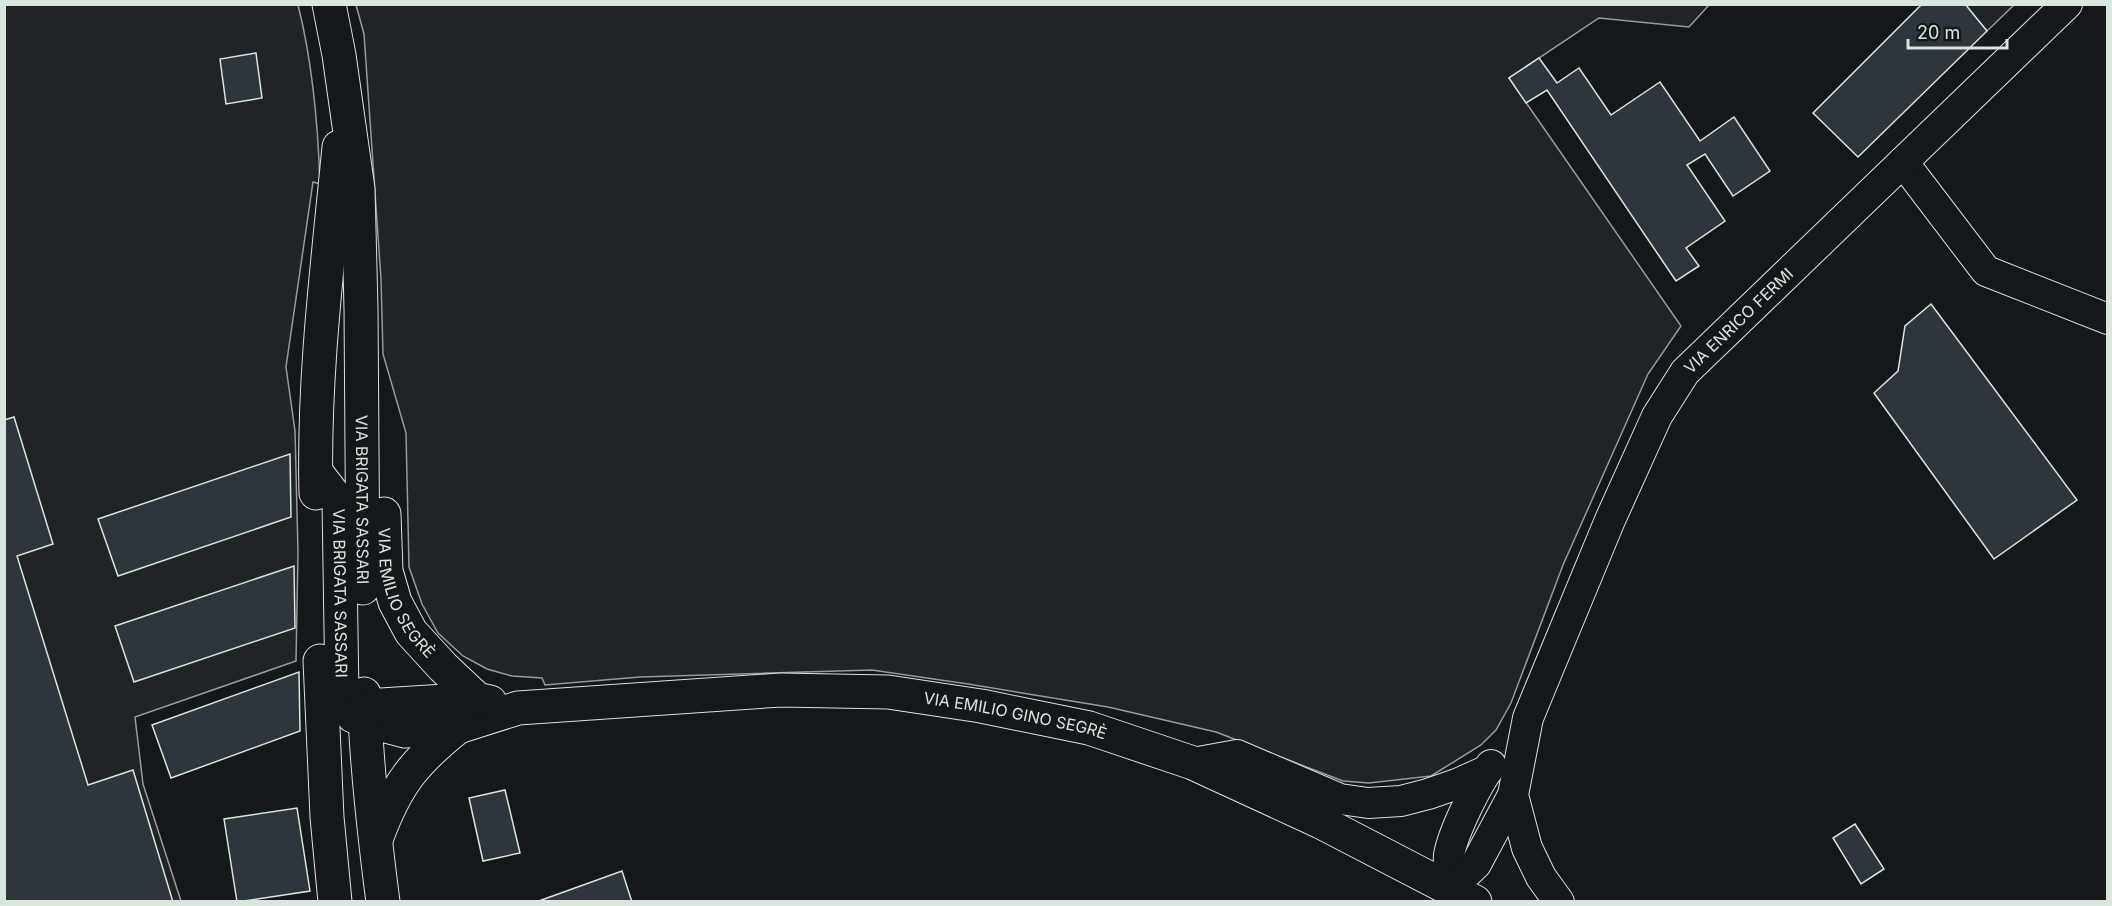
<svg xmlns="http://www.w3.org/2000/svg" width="2112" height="906" viewBox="0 0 2112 906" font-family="Inter,sans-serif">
<rect width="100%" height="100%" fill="#14181c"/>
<g fill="#202428" stroke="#939e99" stroke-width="1.5">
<path d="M 5,5 L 298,5 C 313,64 318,123 320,184 L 313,182 L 286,367 L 295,431 L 298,553 L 296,661 L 135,717 L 143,784 L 181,901 L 5,902 Z"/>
<path d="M 356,5 L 1709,5 L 1689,27 L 1599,18 L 1509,78 L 1681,326 L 1648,374 L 1563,565 L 1511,703 L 1496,730 L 1481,745 L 1431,776 L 1369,783 L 1343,781 L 1216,732 L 1108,707 L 968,684 L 872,670 L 640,677 L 545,685 L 542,678 L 512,676 L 487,669 L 463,656 L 438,633 L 422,604 L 409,567 L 406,433 L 383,354 L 381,279 L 364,34 Z"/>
<path d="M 1965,5 L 2014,5 L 1987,31 Z"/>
</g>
<g fill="#2c363c" stroke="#d8e6dc" stroke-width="1.5">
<path d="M 1918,4 L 1965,4 L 1987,31 L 1858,157 L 1813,113 L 1920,6 Z"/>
<path d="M 256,53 L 262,98 L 226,104 L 220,59 Z"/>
<path d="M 1539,58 L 1557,83 L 1579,68 L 1611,115 L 1660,82 L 1700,141 L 1734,117 L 1770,171 L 1733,196 L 1705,154 L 1687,165 L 1725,221 L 1686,248 L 1699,266 L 1676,281 L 1547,90 L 1526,103 L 1509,78 Z"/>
<path d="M 1931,304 L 2077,500 L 1994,559 L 1874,393 L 1898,371 L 1905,326 Z"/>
<path d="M 14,417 L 53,544 L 17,556 L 88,785 L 133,770 L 173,902 L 4,902 L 4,420 Z"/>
<path d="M 290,454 L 291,517 L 118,576 L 98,519 Z"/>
<path d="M 294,566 L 295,628 L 134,682 L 115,626 Z"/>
<path d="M 299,672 L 300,731 L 171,778 L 152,725 Z"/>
<path d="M 505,790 L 520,853 L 483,861 L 469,798 Z"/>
<path d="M 297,808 L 310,891 L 237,902 L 224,819 Z"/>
<path d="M 1855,824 L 1884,869 L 1861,884 L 1833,838 Z"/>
<path d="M 622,871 L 632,902 L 536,902 Z"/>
</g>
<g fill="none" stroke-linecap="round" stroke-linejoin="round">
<defs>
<g id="minor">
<path d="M 1903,162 L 1986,271 L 2108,319"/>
<path d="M 1193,763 L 1237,755 L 1340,799 L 1368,803 L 1401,801 L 1428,794 L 1457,784 L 1488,770"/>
<path d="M 1450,889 C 1450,878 1448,866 1449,855 C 1453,832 1477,784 1491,765"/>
<path d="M 1450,889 L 1476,864 L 1513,795"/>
<path id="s1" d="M 1559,902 L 1541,877 L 1527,848 L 1513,795 L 1528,718 L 1610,520 L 1657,416 L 1685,372 L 2067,4"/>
</g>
<g id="tertiary">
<path id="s2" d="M 329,4 L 339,55 L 358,189 L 361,309 L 363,588"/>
<path id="s3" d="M 316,472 L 339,502 L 342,694 L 386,726 L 405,731 L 458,727 L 518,708 L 781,690 L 888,692 L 981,706 L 1089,728 L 1193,763 L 1321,822 L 1475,902"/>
<path d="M 316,493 C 313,377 328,262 339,147"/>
<path id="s4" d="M 384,514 L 386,571 L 395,602 L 411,632 L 443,667 L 477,699 L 490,702"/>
<path d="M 320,661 L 327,817 L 335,902"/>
<path d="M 364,694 C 366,763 374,833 383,902"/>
<path d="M 353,716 L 381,705 L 477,699"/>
<path d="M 377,837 C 396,785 414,762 458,727"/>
</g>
</defs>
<use href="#minor" stroke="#d8e6dc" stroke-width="32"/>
<use href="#tertiary" stroke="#d8e6dc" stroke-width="35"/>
<use href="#minor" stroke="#14181c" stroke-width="30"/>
<use href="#tertiary" stroke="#14181c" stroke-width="33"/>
</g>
<g text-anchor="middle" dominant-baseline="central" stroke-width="4.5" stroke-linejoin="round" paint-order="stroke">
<g font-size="16" fill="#d8e6dc" stroke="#14181c">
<text stroke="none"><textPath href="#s1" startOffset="651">VIA ENRICO FERMI</textPath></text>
<text stroke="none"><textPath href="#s2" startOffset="498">VIA BRIGATA SASSARI</textPath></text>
<text stroke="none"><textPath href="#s4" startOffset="84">VIA EMILIO SEGRÈ</textPath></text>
<text stroke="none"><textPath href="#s3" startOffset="129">VIA BRIGATA SASSARI</textPath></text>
<text stroke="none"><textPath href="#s3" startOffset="920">VIA EMILIO GINO SEGRÈ</textPath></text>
</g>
</g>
<rect width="2112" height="906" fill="none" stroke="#d8e6dc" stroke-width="12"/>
<path d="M1908 39v9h99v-9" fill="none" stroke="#d8e6dc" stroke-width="3"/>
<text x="1917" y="39" font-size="18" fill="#d8e6dc" stroke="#14181c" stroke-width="4.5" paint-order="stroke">20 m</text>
</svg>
